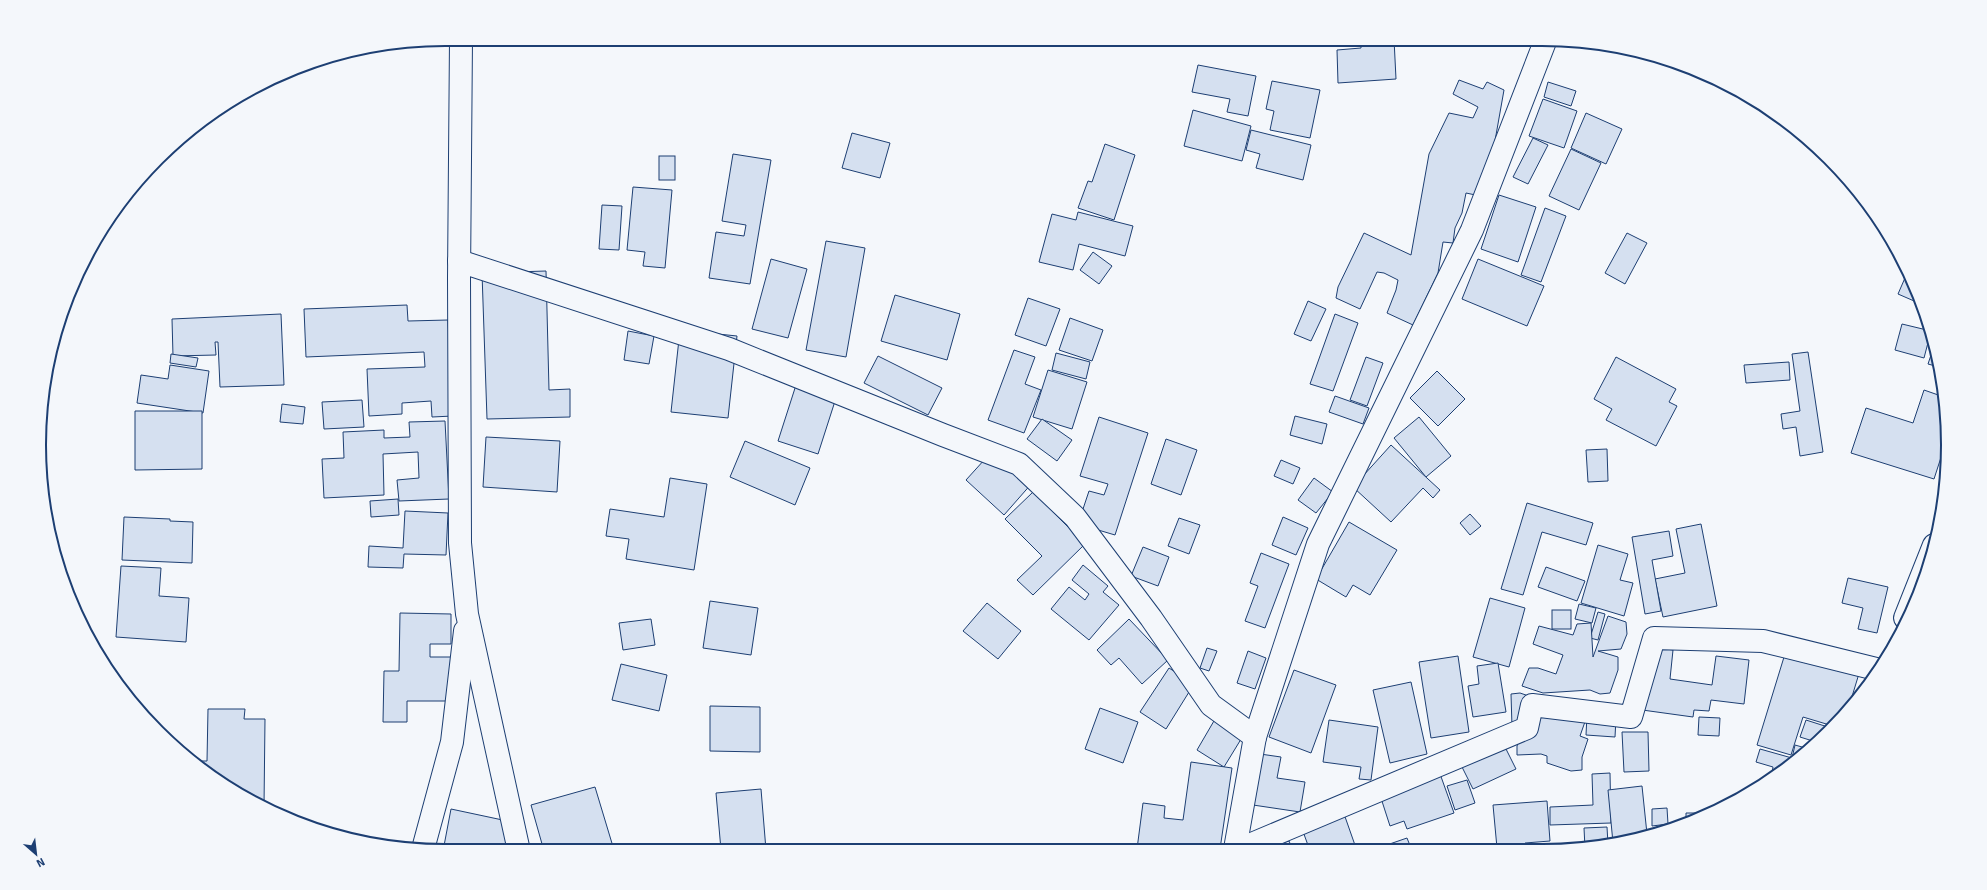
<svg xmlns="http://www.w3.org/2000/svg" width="1987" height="890" viewBox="0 0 1987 890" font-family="Signika,sans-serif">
<rect width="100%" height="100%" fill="#f4f7fb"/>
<g fill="#d5e0f0" stroke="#1d3f73">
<path d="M 1154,39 L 1204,39 L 1203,45 Z"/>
<path d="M 1283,39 L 1323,39 L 1323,45 Z"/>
<path d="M 1394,39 L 1396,79 L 1338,83 L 1337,50 L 1361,48 L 1361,41 Z"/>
<path d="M 1198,65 L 1256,76 L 1248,116 L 1227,112 L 1230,99 L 1192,92 Z"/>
<path d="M 1459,80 L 1483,89 L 1487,82 L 1504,90 L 1485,197 L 1466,193 L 1462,213 L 1455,228 L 1453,243 L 1443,242 L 1438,273 L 1413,325 L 1387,313 L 1396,290 L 1398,280 L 1384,273 L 1377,272 L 1360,309 L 1336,298 L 1338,287 L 1364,233 L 1411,255 L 1429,154 L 1449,113 L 1473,118 L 1478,107 L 1453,94 Z"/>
<path d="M 1272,81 L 1320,90 L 1310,138 L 1270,130 L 1274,111 L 1266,109 Z"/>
<path d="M 1548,82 L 1576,91 L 1571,106 L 1544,97 Z"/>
<path d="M 1543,99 L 1577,111 L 1564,148 L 1529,136 Z"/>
<path d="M 1193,110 L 1251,126 L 1242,161 L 1184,146 Z"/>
<path d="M 1586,113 L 1622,129 L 1606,164 L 1571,148 Z"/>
<path d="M 1251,130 L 1311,145 L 1303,180 L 1256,168 L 1260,154 L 1246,150 Z"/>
<path d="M 852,133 L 890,143 L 880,178 L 842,168 Z"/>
<path d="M 1533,138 L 1548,145 L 1528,184 L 1513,177 Z"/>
<path d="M 1105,144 L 1135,155 L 1114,220 L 1078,208 L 1088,181 L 1092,182 Z"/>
<path d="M 1571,149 L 1601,163 L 1579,210 L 1549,196 Z"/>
<path d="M 733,154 L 771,160 L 750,284 L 709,278 L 716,232 L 744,236 L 746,225 L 722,221 Z"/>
<rect x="659" y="156" width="16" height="24"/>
<path d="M 633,187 L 672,190 L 665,268 L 643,266 L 645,252 L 627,250 Z"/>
<path d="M 1499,195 L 1536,207 L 1518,262 L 1481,249 Z"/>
<path d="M 602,205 L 622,206 L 619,250 L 599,249 Z"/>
<path d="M 1545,208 L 1566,216 L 1541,282 L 1521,275 Z"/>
<path d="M 1078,212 L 1133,226 L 1125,256 L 1079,244 L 1073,270 L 1039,262 L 1052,214 L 1076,220 Z"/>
<path d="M 1627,233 L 1647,243 L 1625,284 L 1605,273 Z"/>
<path d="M 826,241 L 865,248 L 846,357 L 806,350 Z"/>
<path d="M 1093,252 L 1112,266 L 1099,284 L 1080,270 Z"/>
<path d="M 771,259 L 807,269 L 788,338 L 752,329 Z"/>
<path d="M 1478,259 L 1544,286 L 1527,326 L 1462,299 Z"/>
<path d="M 546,271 L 549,390 L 570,389 L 570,417 L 487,419 L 482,273 Z"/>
<path d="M 1908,271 L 1921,304 L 1898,294 Z"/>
<path d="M 895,295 L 960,314 L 947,360 L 881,341 Z"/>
<path d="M 1028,298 L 1060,309 L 1046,346 L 1015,335 Z"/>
<path d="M 1308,301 L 1326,309 L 1311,341 L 1294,334 Z"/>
<path d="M 407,305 L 408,321 L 448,320 L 453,416 L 432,417 L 431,401 L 402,403 L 402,414 L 369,416 L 367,369 L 425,367 L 424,352 L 306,357 L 304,309 Z"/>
<path d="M 281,314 L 284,385 L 220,387 L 218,342 L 215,342 L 216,355 L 173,356 L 172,319 Z"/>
<path d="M 1335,314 L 1358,323 L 1333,391 L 1310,384 Z"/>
<path d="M 1070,318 L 1103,330 L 1092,361 L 1059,350 Z"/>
<path d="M 1902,324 L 1931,331 L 1924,358 L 1895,350 Z"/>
<path d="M 680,330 L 737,336 L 728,418 L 671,412 Z"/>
<path d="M 628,331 L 654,336 L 649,364 L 624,360 Z"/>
<path d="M 1935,343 L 1939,367 L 1928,364 Z"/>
<path d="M 1014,350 L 1035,357 L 1025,384 L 1041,390 L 1024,433 L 988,420 Z"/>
<path d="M 1808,352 L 1823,452 L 1800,456 L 1796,427 L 1783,429 L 1781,414 L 1800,411 L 1792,354 Z"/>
<path d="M 1056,353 L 1090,362 L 1086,379 L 1052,370 Z"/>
<path d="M 171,354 L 198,358 L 196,367 L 170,363 Z"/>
<path d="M 878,356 L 942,388 L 928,415 L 864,383 Z"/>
<path d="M 1366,357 L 1383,363 L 1367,406 L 1350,400 Z"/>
<path d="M 1616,357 L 1676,389 L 1669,402 L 1677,406 L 1656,446 L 1606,420 L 1612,409 L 1594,399 Z"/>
<path d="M 1789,362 L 1790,380 L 1746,383 L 1744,365 Z"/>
<path d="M 170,365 L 209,371 L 203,413 L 137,403 L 141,375 L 168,379 Z"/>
<path d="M 1048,370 L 1087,382 L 1072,429 L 1033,417 Z"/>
<path d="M 1437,371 L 1465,399 L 1438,426 L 1410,398 Z"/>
<path d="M 796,385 L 836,398 L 818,454 L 778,441 Z"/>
<path d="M 1924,390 L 1944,397 L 1947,419 L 1946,442 L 1934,479 L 1851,453 L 1866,408 L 1913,423 Z"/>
<path d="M 1335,396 L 1369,408 L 1363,424 L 1329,412 Z"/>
<path d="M 362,400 L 364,427 L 324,429 L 322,402 Z"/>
<path d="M 282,404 L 305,407 L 303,424 L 280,422 Z"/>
<path d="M 135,411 L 202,411 L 202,469 L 135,470 Z"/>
<path d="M 1295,416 L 1327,424 L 1322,444 L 1290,435 Z"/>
<path d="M 1099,417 L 1148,433 L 1115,535 L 1078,524 L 1089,491 L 1104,495 L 1108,484 L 1080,476 Z"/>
<path d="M 1419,417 L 1451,456 L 1426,477 L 1394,438 Z"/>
<path d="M 1042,419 L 1072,440 L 1057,461 L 1027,439 Z"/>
<path d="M 445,421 L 449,499 L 399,501 L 397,480 L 419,478 L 418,452 L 383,454 L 384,495 L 324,498 L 322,459 L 344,458 L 343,432 L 384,430 L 384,438 L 410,437 L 409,422 Z"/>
<path d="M 486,437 L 560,441 L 557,492 L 483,487 Z"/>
<path d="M 1166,439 L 1197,450 L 1181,495 L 1151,484 Z"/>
<path d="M 745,441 L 810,468 L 795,505 L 730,477 Z"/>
<path d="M 1391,445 L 1440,490 L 1433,498 L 1423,488 L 1391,522 L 1353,487 Z"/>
<path d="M 995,448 L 1033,482 L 1004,515 L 966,480 Z"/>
<path d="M 1607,449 L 1608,481 L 1588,482 L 1586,450 Z"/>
<path d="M 1281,460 L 1300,468 L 1293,484 L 1274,476 Z"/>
<path d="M 670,478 L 707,484 L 694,570 L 626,559 L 629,539 L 606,536 L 610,509 L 664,517 Z"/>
<path d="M 1314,478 L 1333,492 L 1316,513 L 1298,500 Z"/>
<path d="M 1033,492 L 1085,544 L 1033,595 L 1017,580 L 1042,556 L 1005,519 Z"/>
<path d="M 398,499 L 399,515 L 371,517 L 370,501 Z"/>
<path d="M 1527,503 L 1593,523 L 1586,545 L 1542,532 L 1523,595 L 1501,589 Z"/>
<path d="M 405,511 L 448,513 L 446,555 L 404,554 L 403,568 L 368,567 L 369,546 L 403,548 Z"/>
<path d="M 1470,514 L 1481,526 L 1470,535 L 1460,523 Z"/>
<path d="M 124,517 L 170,519 L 170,521 L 193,522 L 192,563 L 122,560 Z"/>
<path d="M 1283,517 L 1308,528 L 1296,555 L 1272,545 Z"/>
<path d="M 1179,518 L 1200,525 L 1189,554 L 1168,546 Z"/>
<path d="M 1349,522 L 1397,550 L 1370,595 L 1353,585 L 1346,597 L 1316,579 Z"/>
<path d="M 1701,524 L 1717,606 L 1663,617 L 1655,579 L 1685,573 L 1676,529 Z"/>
<path d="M 1669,531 L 1673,556 L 1652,560 L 1661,611 L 1645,614 L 1632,537 Z"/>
<path d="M 1598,545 L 1628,554 L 1620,580 L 1633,583 L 1624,616 L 1581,603 Z"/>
<path d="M 1143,547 L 1169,557 L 1158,586 L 1131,576 Z"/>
<path d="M 1261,553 L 1289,564 L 1265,628 L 1245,621 L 1258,586 L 1250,583 Z"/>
<path d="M 1083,565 L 1108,586 L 1103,592 L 1119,605 L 1089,640 L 1051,609 L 1069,587 L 1085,600 L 1089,594 L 1072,580 Z"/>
<path d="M 121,566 L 161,568 L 159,596 L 189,598 L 186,642 L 116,637 Z"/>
<path d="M 1546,567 L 1585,581 L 1577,601 L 1538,587 Z"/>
<path d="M 1848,578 L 1888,587 L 1877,633 L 1858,629 L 1863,608 L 1842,603 Z"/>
<path d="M 1490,598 L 1525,608 L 1509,667 L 1473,657 Z"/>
<path d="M 710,601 L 758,608 L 751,655 L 703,648 Z"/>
<path d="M 987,603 L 1021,631 L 998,659 L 963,631 Z"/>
<path d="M 1579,604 L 1596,608 L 1592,623 L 1575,619 Z"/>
<rect x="1552" y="610" width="19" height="19"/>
<path d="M 1598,612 L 1605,614 L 1598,640 L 1590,638 Z"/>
<path d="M 400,613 L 451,614 L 451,644 L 430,644 L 430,657 L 451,657 L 450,701 L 407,701 L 407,722 L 383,722 L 384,671 L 399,671 Z"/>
<path d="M 1608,616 L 1626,622 L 1627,634 L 1621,649 L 1598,651 L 1618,657 L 1618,670 L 1610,693 L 1600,694 L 1590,690 L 1543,693 L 1522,686 L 1529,668 L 1538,668 L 1556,674 L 1563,655 L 1533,644 L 1539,626 L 1573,635 L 1577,624 L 1591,623 L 1593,657 Z"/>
<path d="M 651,619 L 655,645 L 623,650 L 619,623 Z"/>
<path d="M 1129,619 L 1168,660 L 1142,684 L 1119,658 L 1111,665 L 1097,650 Z"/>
<path d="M 1788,644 L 1861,667 L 1847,713 L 1833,726 L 1803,717 L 1791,755 L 1757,745 Z"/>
<path d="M 1643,646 L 1673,650 L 1670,679 L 1712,685 L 1716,656 L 1749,660 L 1744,704 L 1711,700 L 1709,711 L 1694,710 L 1693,717 L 1635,709 Z"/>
<path d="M 1207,648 L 1217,651 L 1209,671 L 1200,668 Z"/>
<path d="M 1248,651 L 1266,658 L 1255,689 L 1237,683 Z"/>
<path d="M 1458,656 L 1469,732 L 1431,738 L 1419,662 Z"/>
<path d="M 1498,663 L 1506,712 L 1473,717 L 1468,686 L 1479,684 L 1477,666 Z"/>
<path d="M 621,664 L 667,675 L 659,711 L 612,700 Z"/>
<path d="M 1169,668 L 1194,684 L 1166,729 L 1140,712 Z"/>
<path d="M 1294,670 L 1336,685 L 1311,753 L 1269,737 Z"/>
<path d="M 1411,682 L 1427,754 L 1390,763 L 1373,690 Z"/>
<path d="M 1520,693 L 1587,716 L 1580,736 L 1588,739 L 1582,757 L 1582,770 L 1571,771 L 1547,763 L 1547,756 L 1541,754 L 1517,755 L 1517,746 L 1524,727 L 1512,727 L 1511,694 Z"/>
<path d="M 710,706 L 760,707 L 760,752 L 710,751 Z"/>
<path d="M 1100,708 L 1138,722 L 1123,763 L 1085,749 Z"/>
<path d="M 208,709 L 245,709 L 244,719 L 265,719 L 264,807 L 242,797 L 192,761 L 207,761 Z"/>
<path d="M 1218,714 L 1246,731 L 1224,767 L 1197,750 Z"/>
<path d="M 1587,715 L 1616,718 L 1615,737 L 1586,735 Z"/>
<path d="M 1699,717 L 1720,718 L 1719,736 L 1698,735 Z"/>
<path d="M 1329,720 L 1378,727 L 1371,780 L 1359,779 L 1361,767 L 1323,762 Z"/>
<path d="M 1806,720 L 1831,728 L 1816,742 L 1800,737 Z"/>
<path d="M 1622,732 L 1648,732 L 1649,771 L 1624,772 Z"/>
<path d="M 1500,737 L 1516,769 L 1473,789 L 1457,757 Z"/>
<path d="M 1795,745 L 1809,749 L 1789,767 L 1771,778 L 1773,767 L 1756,762 L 1760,749 L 1792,758 Z"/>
<path d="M 1260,754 L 1281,757 L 1277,778 L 1305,782 L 1300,812 L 1253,805 Z"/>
<path d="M 1191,762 L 1232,768 L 1220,849 L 1137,849 L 1143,803 L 1165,806 L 1164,818 L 1183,820 Z"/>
<path d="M 1439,771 L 1454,813 L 1407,829 L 1404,821 L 1390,826 L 1379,792 Z"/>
<path d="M 1610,773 L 1611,823 L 1550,825 L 1550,807 L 1593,805 L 1592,774 Z"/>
<path d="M 1467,780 L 1475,803 L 1455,810 L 1447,786 Z"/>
<path d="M 1642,786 L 1647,834 L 1613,843 L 1608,790 Z"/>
<path d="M 595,787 L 614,850 L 544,851 L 531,805 Z"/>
<path d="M 761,789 L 766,850 L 721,850 L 716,793 Z"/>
<path d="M 1547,801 L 1550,841 L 1525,843 L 1525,848 L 1497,848 L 1493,805 Z"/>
<path d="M 1667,808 L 1668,824 L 1652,826 L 1652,809 Z"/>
<path d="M 451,809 L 512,822 L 506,851 L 443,851 Z"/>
<path d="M 1343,811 L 1356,848 L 1309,848 L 1301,826 Z"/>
<path d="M 1686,813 L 1710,813 L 1698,820 L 1686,823 Z"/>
<path d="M 1607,827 L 1608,844 L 1595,847 L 1585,848 L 1584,828 Z"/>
<path d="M 1407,838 L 1411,848 L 1378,848 Z"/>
<path d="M 1289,841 L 1292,848 L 1267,848 Z"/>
</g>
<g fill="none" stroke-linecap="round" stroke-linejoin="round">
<defs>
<g id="minor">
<path d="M 461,39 L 459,278 L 460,543 L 467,614 L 519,851"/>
<path d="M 459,261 L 729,349 L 943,435 L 1019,464 L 1075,517 L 1151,618 L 1211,705 L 1255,737"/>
<path d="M 1905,618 L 1934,545"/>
<path d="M 423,849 L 452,742 L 465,631"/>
<path d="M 1235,849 L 1255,737 L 1318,544 L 1472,230 L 1546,39"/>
<path d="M 1240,849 L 1527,728 L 1532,705 L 1631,717 L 1654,638 L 1763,641 L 1880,670"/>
</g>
</defs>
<use href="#minor" stroke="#1d3f73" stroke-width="24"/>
<use href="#minor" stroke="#f4f7fb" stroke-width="22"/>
</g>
<path d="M0 0H1987V890H0ZM445 46H1542A399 399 0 0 1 1941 445V445A399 399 0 0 1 1542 844H445A399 399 0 0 1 46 445V445A399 399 0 0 1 445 46Z" fill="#f4f7fb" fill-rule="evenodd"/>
<path fill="none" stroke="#1d3f73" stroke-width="2" d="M445 46H1542A399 399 0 0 1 1941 445V445A399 399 0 0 1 1542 844H445A399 399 0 0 1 46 445V445A399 399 0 0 1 445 46Z"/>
<g transform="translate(36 854) rotate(152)" stroke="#f4f7fb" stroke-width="3" paint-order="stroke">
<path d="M0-3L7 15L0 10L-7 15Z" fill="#1d3f73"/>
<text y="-6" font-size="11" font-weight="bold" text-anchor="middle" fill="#1d3f73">N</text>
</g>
</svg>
